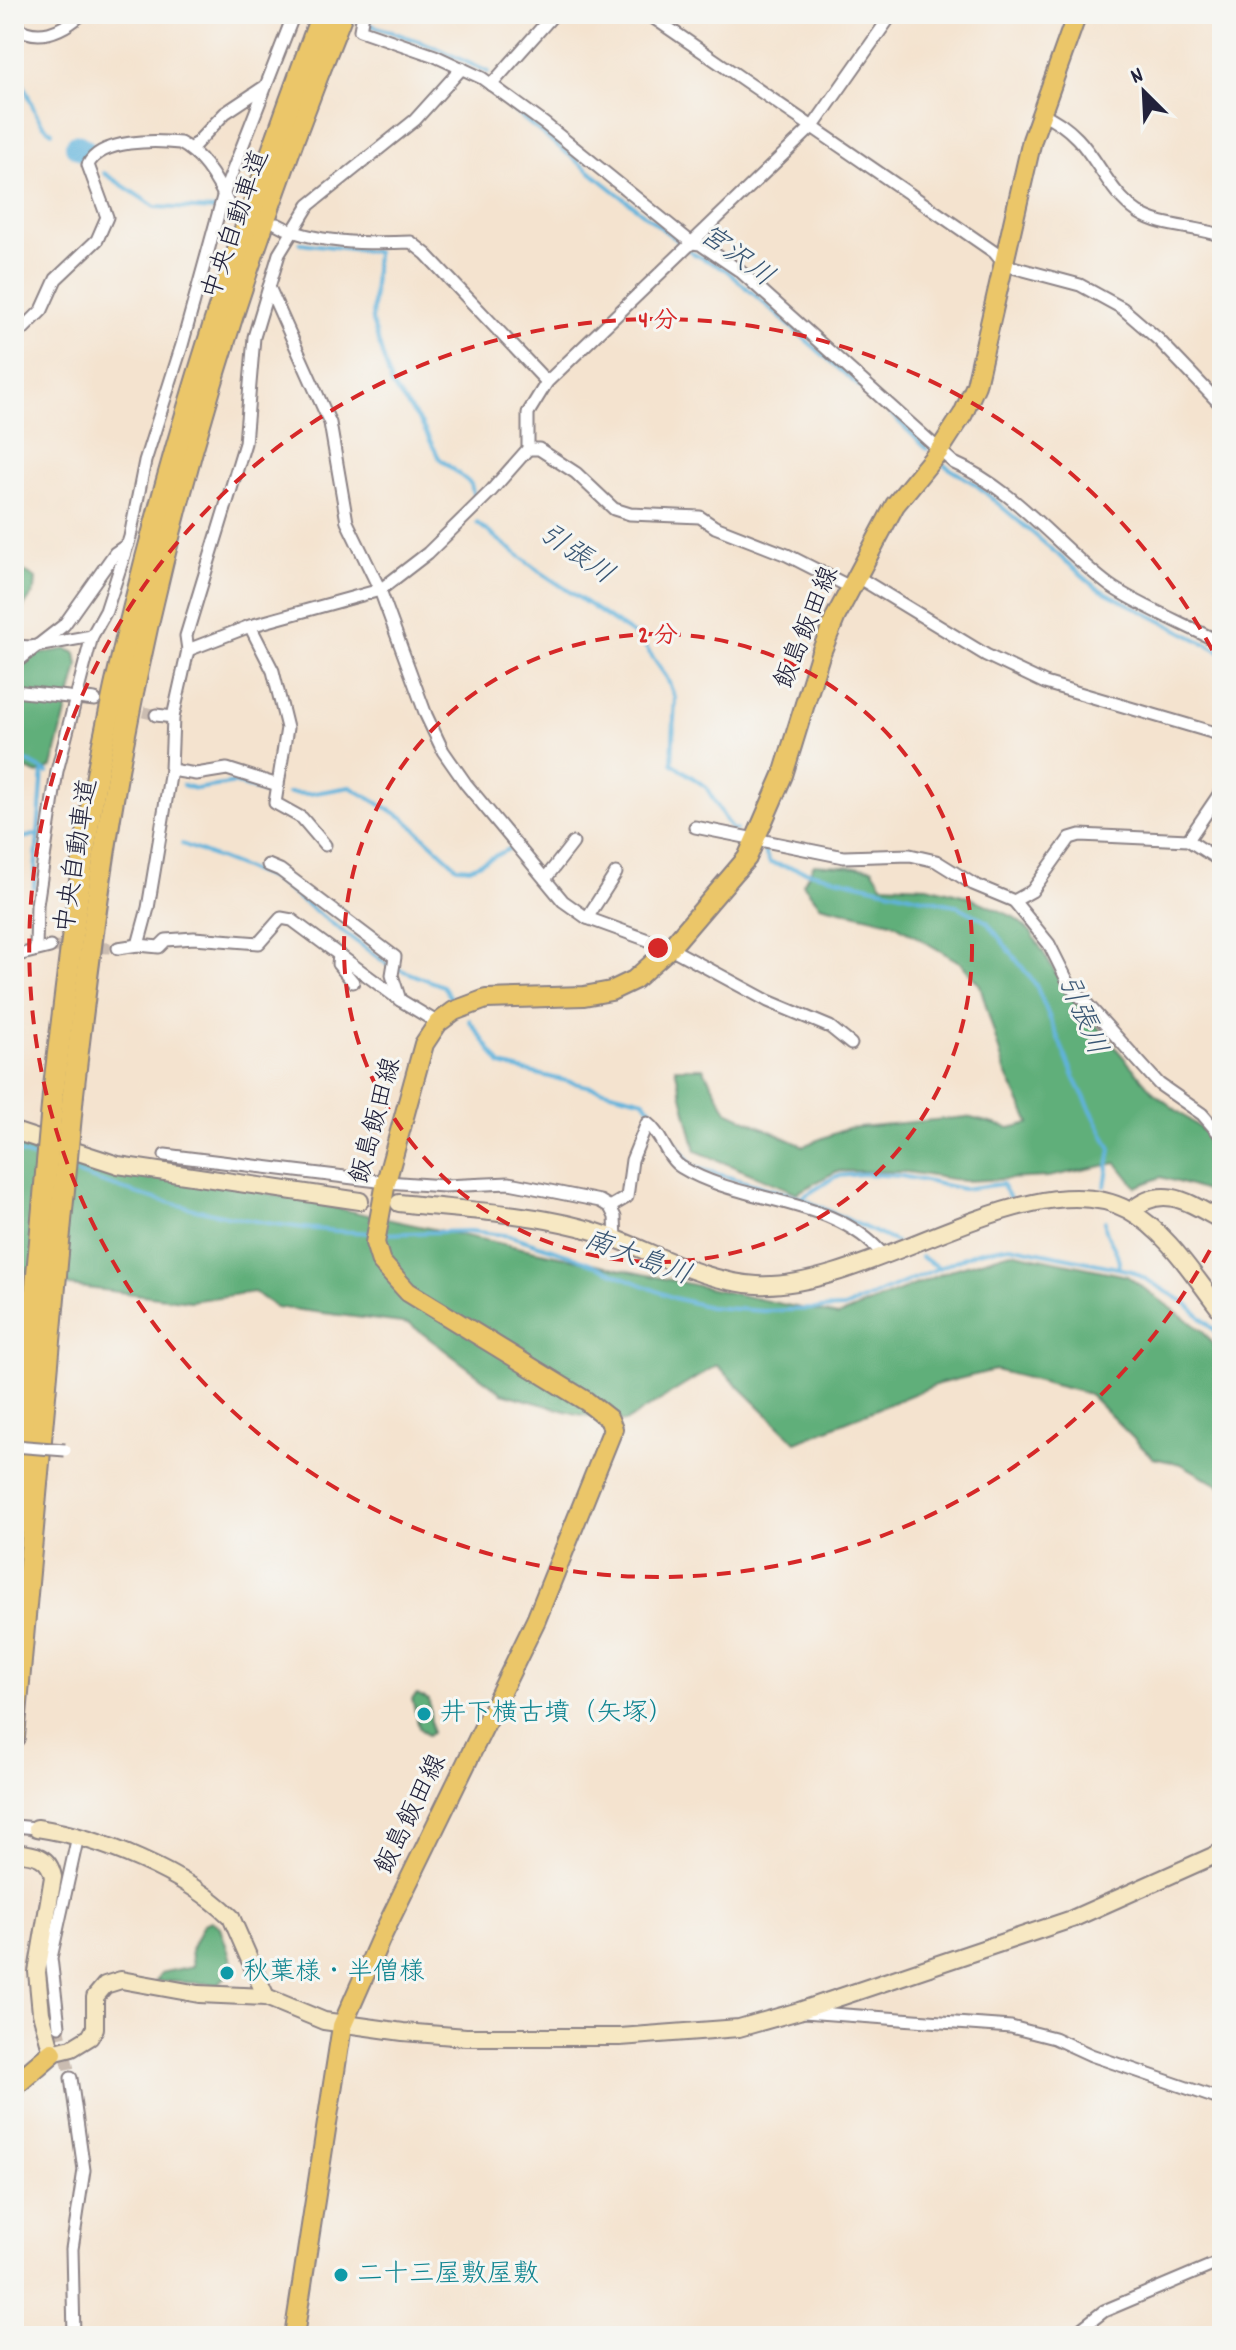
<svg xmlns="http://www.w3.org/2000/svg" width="1236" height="2350" viewBox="0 0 1236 2350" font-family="Dekko,'Klee One',sans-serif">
<rect width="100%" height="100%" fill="#f6f6f2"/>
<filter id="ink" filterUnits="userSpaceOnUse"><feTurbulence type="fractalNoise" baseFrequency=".0125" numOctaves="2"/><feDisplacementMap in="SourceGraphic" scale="16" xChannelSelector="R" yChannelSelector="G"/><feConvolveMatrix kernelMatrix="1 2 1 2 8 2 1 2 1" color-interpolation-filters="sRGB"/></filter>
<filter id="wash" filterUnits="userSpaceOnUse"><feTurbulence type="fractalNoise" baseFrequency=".006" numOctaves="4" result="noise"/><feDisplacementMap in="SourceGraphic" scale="32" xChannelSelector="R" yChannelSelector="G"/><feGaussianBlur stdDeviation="1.8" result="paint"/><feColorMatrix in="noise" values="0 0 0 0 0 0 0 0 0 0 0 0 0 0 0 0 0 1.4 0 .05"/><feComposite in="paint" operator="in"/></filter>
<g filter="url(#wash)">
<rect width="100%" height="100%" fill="#f4e3cf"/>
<g fill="#60af7a" stroke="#41685a" stroke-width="2">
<path d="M 22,570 L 36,579 L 35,590 L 17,617 L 21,636 L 34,655 L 67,649 L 76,653 L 78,666 L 52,767 L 38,774 L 14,764 L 14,574 Z"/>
<path d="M 814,864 L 872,868 L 882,884 L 927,886 L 967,896 L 1014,917 L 1031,932 L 1064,987 L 1154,1093 L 1222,1145 L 1222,1196 L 1161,1177 L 1136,1187 L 1117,1163 L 1048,1177 L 964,1181 L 907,1172 L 837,1171 L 797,1193 L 696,1151 L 675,1068 L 703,1068 L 727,1111 L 803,1146 L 848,1128 L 967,1117 L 1010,1128 L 1030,1123 L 1005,1071 L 980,985 L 961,963 L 891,922 L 820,905 L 803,884 Z"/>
<path d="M 14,1139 L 838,1316 L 954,1269 L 1011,1252 L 1127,1276 L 1204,1332 L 1222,1358 L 1222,1487 L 1181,1464 L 1153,1458 L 1089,1394 L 995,1370 L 938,1384 L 796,1442 L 717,1365 L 625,1422 L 577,1414 L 502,1393 L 410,1324 L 276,1307 L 254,1292 L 190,1301 L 70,1286 L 14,1269 Z"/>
<path d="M 417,1694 L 429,1700 L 432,1733 L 427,1735 L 419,1728 L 412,1699 Z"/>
<path d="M 211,1921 L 220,1927 L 234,1969 L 218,1984 L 156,1981 L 161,1973 L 193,1966 L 191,1950 L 203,1924 Z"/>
</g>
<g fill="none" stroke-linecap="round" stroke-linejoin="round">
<g stroke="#60b3dc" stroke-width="4">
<path d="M 353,19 L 430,45 L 488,72"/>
<path d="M 14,72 C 32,89 30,119 52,132"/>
<path d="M 511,109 L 694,254 L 726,270 L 877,402"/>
<path d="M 104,173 L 155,207 L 217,210"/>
<path d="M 300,243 L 376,252 L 372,321 L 392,386 L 421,423 L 439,458 L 471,484 L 475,501"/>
<path d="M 890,413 L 927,449"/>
<path d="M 944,465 L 975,484 L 1097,588 L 1222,652"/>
<path d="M 477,523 L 536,569 L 640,639 L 667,678 L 675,698 L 672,763 L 706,787 L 731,829 L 736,830"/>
<path d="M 14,754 L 48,773"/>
<path d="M 183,785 L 196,789 L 236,783 L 264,793"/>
<path d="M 288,793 L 309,794 L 350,787 L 404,818 L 457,867 L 470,868 L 509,849"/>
<path d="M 14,840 L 39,834"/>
<path d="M 182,844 L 272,879 L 388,965 L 443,986 L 452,999"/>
<path d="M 764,851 L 770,863 L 958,906 L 987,922 L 1036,985 L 1075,1079 L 1111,1149 L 1105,1186"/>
<path d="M 34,887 L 43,770"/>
<path d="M 469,1020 L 501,1065 L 644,1100 L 693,1167 L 801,1198 L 896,1242"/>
<path d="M 14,1151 L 42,1160"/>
<path d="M 73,1172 C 169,1208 269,1229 372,1233"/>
<path d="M 801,1198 L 837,1176 L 863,1174 L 901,1176 L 963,1189 L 1002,1184 L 1011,1200"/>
<path d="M 1105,1221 C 1104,1239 1120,1249 1119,1266"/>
<path d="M 381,1234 L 470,1231 L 511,1236 L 570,1255 L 674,1298 L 709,1307 L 763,1311 L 844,1308 L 977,1252 L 1010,1246 L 1132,1271 L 1186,1303 L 1222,1338"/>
<path d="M 921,1257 L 940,1268"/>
</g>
<path stroke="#60b3dc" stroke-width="24" d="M 77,146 L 84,150"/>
</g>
</g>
<g filter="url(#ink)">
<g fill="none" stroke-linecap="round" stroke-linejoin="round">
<g stroke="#cabcb1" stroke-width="11" stroke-dasharray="11 5.5" stroke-linecap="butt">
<path d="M 95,700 L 156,715"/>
<path d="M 50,947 L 118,948"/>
<path d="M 59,2026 L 71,2078"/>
</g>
<defs>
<g id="street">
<path d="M 363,14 L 360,30 L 435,56 L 482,78 L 545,124 L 692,243 L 700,244 L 740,271 L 954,463 C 1015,489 1057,546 1109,585 C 1134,603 1184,624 1213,639"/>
<path d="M 648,14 L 994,252 L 1005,265 L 1080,285 L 1122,308 L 1159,340 L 1222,406"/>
<path d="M 14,26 C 38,42 61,32 82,14"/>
<path d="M 491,85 L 554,14"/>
<path d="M 1041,113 C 1097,138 1097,184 1139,213 C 1162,228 1197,226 1222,236"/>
<path d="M 191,149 L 225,113 L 264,87"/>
<path d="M 277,224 C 313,244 369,244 411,242 L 426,254 L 547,382"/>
<path d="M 269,287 L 330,423 L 347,522 L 380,590 L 426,715 L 443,751 L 466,784 L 563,901 L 587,918 L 670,948 L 768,1001 L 830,1027 L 851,1044"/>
<path d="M 14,338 L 42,310 L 56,279 L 97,240 L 107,217 L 88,165 C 100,139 156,140 180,143 C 204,155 220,185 230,208"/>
<path d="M 528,449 L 539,449 L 576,473 L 614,509 L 630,514 L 700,517 L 715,527 L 787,555 L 850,587"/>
<path d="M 856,576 L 986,655 L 1045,683 L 1222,735"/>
<path d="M 250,626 L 273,671 L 287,728 L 275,803 L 302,818 L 325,845"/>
<path d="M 1222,628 L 1213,639 L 1222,644"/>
<path d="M 14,646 L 31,647 L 92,636"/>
<path d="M 188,650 L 250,626 L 380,590 L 428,553 L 491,491 L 528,449 L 528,413 L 547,382 L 814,125 L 892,14"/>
<path d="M 14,664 L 64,625 L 115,553 L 128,544"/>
<path d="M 14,691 L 95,700"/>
<path d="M 156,715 L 173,717"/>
<path d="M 171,770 L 196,774 L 227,769 L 278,785"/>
<path d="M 695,827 L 844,857 L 910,855 L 936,861 L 973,884 L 1014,901 L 1032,891 L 1070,838 L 1080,835 L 1188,840 L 1222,790"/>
<path d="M 1188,840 L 1222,862"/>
<path d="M 268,865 L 280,870 L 395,957 L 392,975 L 400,1000"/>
<path d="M 545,879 L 573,843"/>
<path d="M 1014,901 L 1049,944 L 1069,984 L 1159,1084 L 1202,1114 L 1222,1137"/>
<path d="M 587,918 L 616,873"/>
<path d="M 138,945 L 159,947 L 166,940 L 194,938 L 259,943 L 281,918 L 292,920 L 400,1000 L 438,1023"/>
<path d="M 118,948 L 138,945 L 148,908 L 171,770 L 173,717 L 188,650 L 186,636 L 245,443 L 254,337 L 279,254 L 309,205 L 415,120 L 462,68"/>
<path d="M 36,949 L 37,905 L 57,771 L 92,636 L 106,611 L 130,537 L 145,461 L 182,345 L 224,193 L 294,14"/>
<path d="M 339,955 L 338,964 L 353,982"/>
<path d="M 14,956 L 50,947"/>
<path d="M 165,1155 L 386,1182 L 444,1186 L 509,1183 L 535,1188 L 600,1201 L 610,1207 L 615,1217 L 616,1240"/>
<path d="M 610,1207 L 627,1197 L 632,1160 L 647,1123 C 662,1134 666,1158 681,1167 C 743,1205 836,1196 884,1256"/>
<path d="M 14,1826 L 37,1828"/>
<path d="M 804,2012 L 1011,2027 L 1054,2038 L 1091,2055 L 1222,2100"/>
<path d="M 59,2026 L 51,1958 L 78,1836"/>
<path d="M 71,2078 L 84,2170 L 72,2249 L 74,2336"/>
<path d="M 1072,2336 L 1104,2311 L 1222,2261"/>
</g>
<g id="secondary">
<path d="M 14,1131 L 118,1165 L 360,1201"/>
<path d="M 399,1203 C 459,1210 521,1212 579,1227 C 640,1242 693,1281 757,1285 C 868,1291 1032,1158 1128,1210 C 1168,1232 1195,1278 1222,1312"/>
<path d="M 1131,1211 C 1163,1182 1191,1204 1222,1221"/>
<path d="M 37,1828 C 99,1837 186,1873 231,1917 L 266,1997"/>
<path d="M 14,1852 C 33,1854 49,1855 53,1877 L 37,1972 L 41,2013 L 52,2053 L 72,2048 L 90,2037 L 95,2028 L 95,1997 L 105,1985 L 121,1980 L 199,1994 L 266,1997 L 324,2021 L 403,2032 L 466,2037 L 620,2037 L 739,2028 L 799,2011 L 1072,1919 L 1222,1852"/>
</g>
<path id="primary" d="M 294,2336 L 342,2026 L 380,1940 L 536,1620 L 613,1429 L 609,1419 L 586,1401 L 408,1292 L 381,1262 L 375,1243 L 386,1182 L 424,1044 L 438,1023 L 454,1011 L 486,999 L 584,996 L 611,991 L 634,980 L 670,948 L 747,858 L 783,775 L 820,655 L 836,616 L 895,505 L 939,451 L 963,414 L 976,385 L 1032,140 L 1077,14"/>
<g id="highway">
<path d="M 73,1094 C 86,980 100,867 121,754 C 168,501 246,252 342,14"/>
<path d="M 53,1095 C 67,979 80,862 102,748 C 153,496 232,254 322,14"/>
<path d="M 14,1527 L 39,1252"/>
<path d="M 14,1737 L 58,1253"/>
<path d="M 14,2086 L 52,2053"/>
</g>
</defs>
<use href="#street" stroke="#8b8285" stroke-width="15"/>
<use href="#secondary" stroke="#8b8285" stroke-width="20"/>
<use href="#primary" stroke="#8b8285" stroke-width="22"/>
<use href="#highway" stroke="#8b8285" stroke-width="24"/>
<use href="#street" stroke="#fff" stroke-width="11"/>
<use href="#secondary" stroke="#f7e8c3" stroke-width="16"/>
<use href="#primary" stroke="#ebc669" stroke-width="18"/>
<use href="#highway" stroke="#ebc669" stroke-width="20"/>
<defs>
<path id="street-bridge" d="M 14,1446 L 65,1450"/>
<g id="highway-bridge">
<path d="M 39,1252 L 53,1095"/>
<path d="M 58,1253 L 73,1094"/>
</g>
</defs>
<use href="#street-bridge" stroke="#8b8285" stroke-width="15" stroke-linecap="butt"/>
<use href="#highway-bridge" stroke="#8b8285" stroke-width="24" stroke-linecap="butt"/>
<use href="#street-bridge" stroke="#fff" stroke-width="11"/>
<use href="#highway-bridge" stroke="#ebc669" stroke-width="20"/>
</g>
</g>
<g fill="none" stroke="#d62828" stroke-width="4" stroke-dasharray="14 10">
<circle cx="658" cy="948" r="314"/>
<path d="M1221 1229A629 629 0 1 1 1221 667"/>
</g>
<g fill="#0f9aa8" stroke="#f6f6f2" stroke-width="3">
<circle cx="424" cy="1714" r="8"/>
<circle cx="227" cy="1973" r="8"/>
<circle cx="341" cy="2275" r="8"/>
</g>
<g text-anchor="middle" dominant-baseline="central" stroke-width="6" stroke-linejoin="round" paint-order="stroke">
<g font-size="26" fill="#22223b" stroke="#f6f6f2">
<text transform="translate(237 225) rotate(-71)">中央自動車道</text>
<text transform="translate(808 628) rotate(-68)">飯島飯田線</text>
<text transform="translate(78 856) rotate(-81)">中央自動車道</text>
<text transform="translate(377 1121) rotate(-75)">飯島飯田線</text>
<text transform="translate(412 1815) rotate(-64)">飯島飯田線</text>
</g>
<g font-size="26" fill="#0d838f" stroke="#f6f6f2" text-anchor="start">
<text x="440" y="1714">井下横古墳（矢塚）</text>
<text x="243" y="1973">秋葉様・半僧様</text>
<text x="357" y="2275">二十三屋敷屋敷</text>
</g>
<g font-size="28" font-style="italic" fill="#385573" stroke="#f6f6f2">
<text transform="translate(735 258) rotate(36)">宮沢川</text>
<text transform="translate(575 556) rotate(35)">引張川</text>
<text transform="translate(1080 1016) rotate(67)">引張川</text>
<text transform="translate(637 1260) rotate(20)">南大島川</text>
</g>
</g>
<circle cx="658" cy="948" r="12" fill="#d62828" stroke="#f6f6f2" stroke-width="4"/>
<g font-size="24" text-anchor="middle" font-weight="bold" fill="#d62828" stroke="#f6f6f2" stroke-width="6" stroke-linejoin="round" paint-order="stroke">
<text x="658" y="327">4 分</text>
<text x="658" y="642">2 分</text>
</g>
<rect width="1236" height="2350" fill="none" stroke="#f6f6f2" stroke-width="48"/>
<g transform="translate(1144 92) rotate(336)" stroke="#f6f6f2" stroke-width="6" paint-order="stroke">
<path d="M0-6L14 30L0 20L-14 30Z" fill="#22223b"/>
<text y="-12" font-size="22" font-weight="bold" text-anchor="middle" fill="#22223b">N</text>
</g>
</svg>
